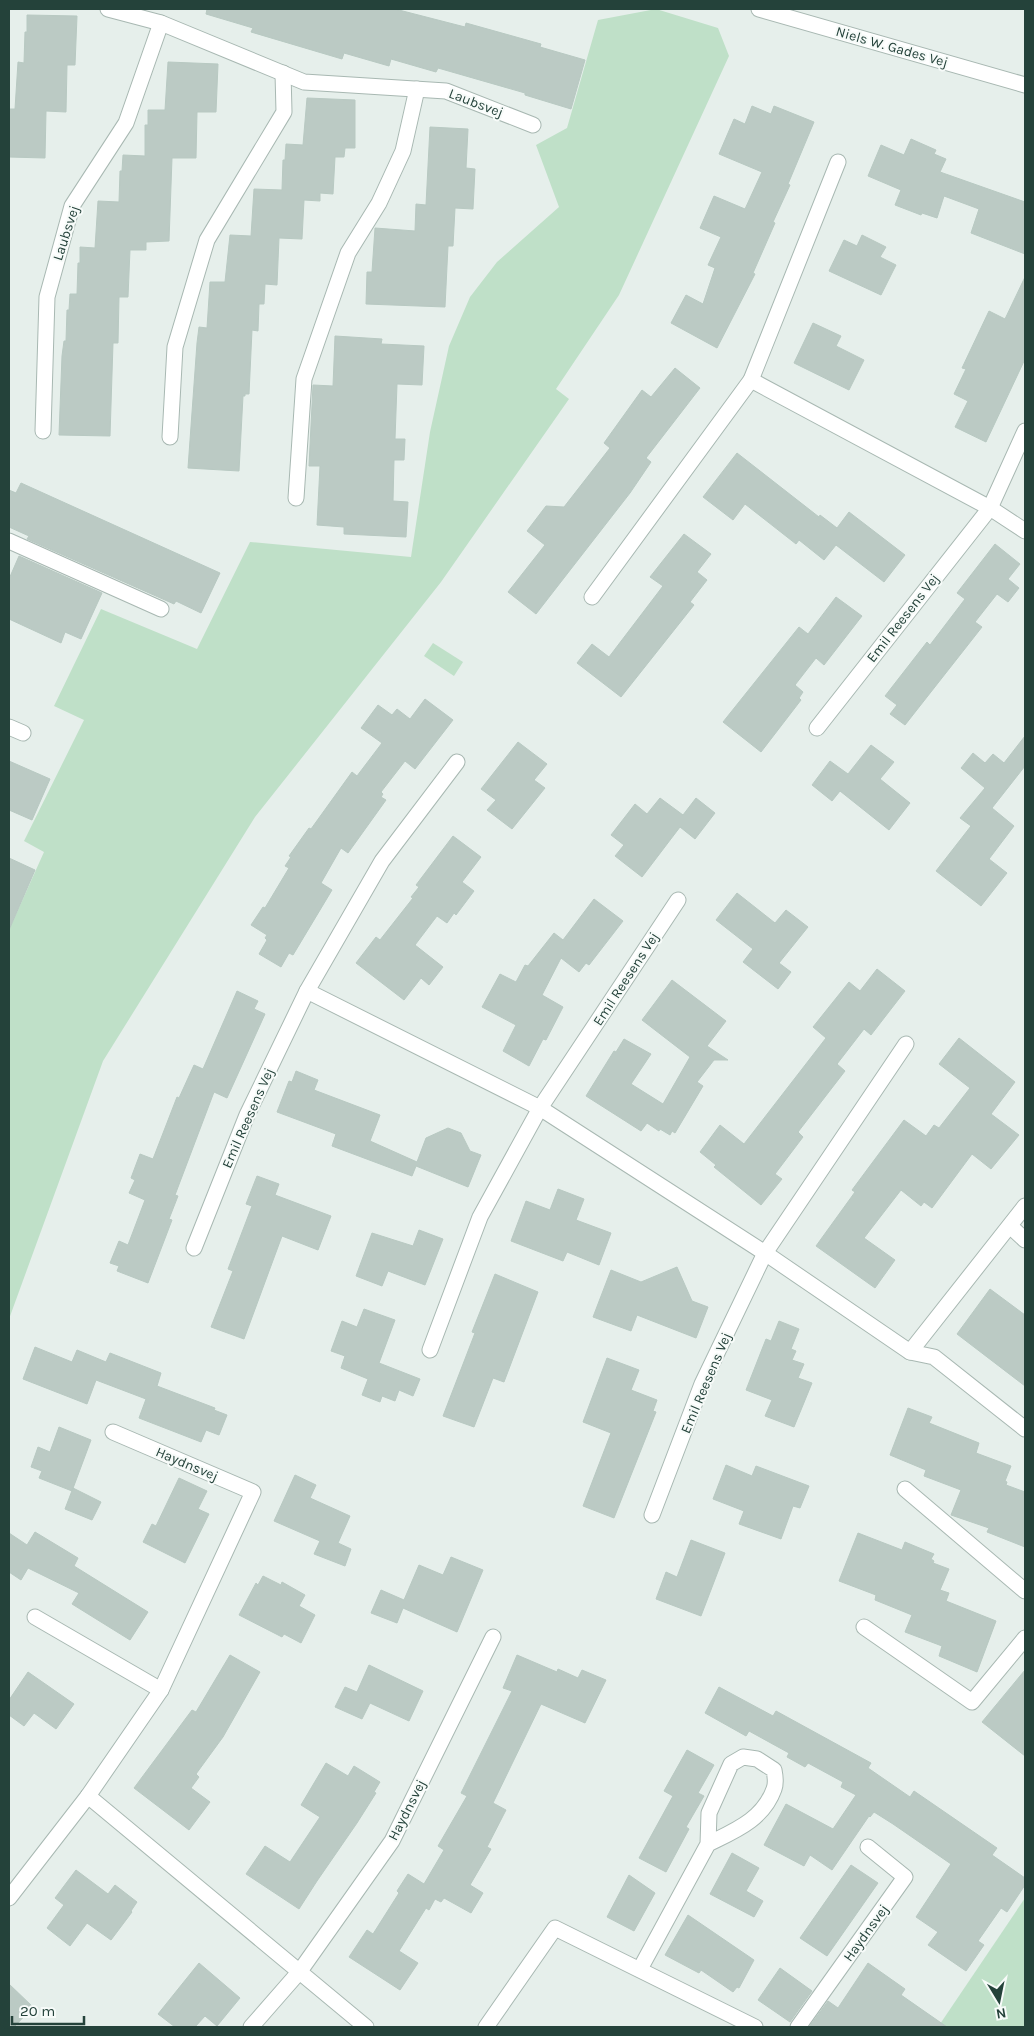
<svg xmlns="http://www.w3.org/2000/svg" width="1034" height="2036" viewBox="0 0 1034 2036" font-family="Karla,sans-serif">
<rect width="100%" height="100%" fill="#e6efeb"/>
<g fill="#bfe0c8">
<path d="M 656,9 L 718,28 L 729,56 L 619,295 L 556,389 L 569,399 L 441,582 L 255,817 L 103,1061 L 9,1319 L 9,930 L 44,852 L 24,841 L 84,720 L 54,706 L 101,609 L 197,649 L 250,542 L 411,557 L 430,432 L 449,346 L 470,297 L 497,262 L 559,207 L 536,145 L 567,128 L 598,20 Z"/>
<path d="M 433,643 L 463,662 L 454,676 L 424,656 Z"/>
<path d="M 1025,1898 L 1025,2027 L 938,2027 Z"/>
</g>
<g fill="#bbcac4" stroke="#b8c9c2">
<path d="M 207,9 L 395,9 L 465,27 L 466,23 L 541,44 L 540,47 L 585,60 L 571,109 L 525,95 L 525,93 L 438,68 L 436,72 L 391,59 L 389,66 L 344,53 L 342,59 L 251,32 L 253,28 L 206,14 Z"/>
<path d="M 27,15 L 77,16 L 75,65 L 67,65 L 66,112 L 46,111 L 45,158 L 9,157 L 9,109 L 15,109 L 18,62 L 24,63 L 25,32 L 27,32 Z"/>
<path d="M 168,62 L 218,64 L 216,112 L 197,112 L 196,158 L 172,158 L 169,241 L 146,242 L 146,250 L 130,250 L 128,297 L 119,297 L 118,343 L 113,343 L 110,436 L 59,435 L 62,356 L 64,341 L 66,341 L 67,310 L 69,310 L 70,294 L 77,294 L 78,263 L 80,263 L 80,247 L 95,248 L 98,201 L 119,202 L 120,171 L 122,171 L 123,155 L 145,156 L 145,125 L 148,125 L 148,110 L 165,110 Z"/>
<path d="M 307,98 L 355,100 L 355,148 L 345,148 L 344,157 L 335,157 L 333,194 L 320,193 L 320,201 L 304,200 L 302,239 L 279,238 L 277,285 L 265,284 L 264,304 L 259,304 L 258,331 L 252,330 L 249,394 L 245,394 L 245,396 L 243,396 L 239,471 L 188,468 L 197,343 L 199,327 L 207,328 L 210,282 L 225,282 L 230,235 L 251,236 L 254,189 L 282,190 L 283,160 L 285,160 L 286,144 L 303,145 Z"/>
<path d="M 752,106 L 771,114 L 774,106 L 814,122 L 788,184 L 790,185 L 773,222 L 775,223 L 753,273 L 755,274 L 717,348 L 671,323 L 686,295 L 703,304 L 715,268 L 708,265 L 721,237 L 700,228 L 714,196 L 745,209 L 762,172 L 719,154 L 734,119 L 745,124 Z"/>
<path d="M 430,127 L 468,129 L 466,168 L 475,169 L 473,209 L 455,208 L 453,246 L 448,246 L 445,307 L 366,304 L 367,272 L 372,272 L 375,228 L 415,231 L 416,204 L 426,205 Z"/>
<path d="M 911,139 L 936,150 L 934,154 L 946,159 L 940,172 L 1025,202 L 1025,254 L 971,233 L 979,209 L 944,196 L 937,218 L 922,213 L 921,215 L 895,205 L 901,190 L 868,176 L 881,145 L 904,155 Z"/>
<path d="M 862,235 L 886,247 L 880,257 L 896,265 L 881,295 L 829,271 L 844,240 L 857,246 Z"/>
<path d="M 1025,277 L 1025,359 L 986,442 L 955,427 L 968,401 L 954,394 L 966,369 L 962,368 L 989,311 L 1005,319 Z"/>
<path d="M 813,323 L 841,336 L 836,346 L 864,360 L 849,390 L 794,363 Z"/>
<path d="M 335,336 L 382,339 L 381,344 L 424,346 L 422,385 L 397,384 L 395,439 L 405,439 L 404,460 L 394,460 L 393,501 L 408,502 L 406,537 L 344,534 L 344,527 L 317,525 L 320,466 L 309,466 L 313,385 L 333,386 Z"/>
<path d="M 675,368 L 700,388 L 646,458 L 651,462 L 630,493 L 536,614 L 508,592 L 545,545 L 527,531 L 546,506 L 564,507 L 610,448 L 604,443 L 642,390 L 651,397 Z"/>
<path d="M 737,453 L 819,517 L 820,515 L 837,528 L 849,512 L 905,555 L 884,582 L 836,545 L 824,560 L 799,540 L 796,544 L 745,504 L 733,520 L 703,497 Z"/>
<path d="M 21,483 L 220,573 L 201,613 L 176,601 L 174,604 L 27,539 L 29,536 L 9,527 L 9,490 L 16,493 Z"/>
<path d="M 684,534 L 711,554 L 697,572 L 707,580 L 690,602 L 694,605 L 621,697 L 577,663 L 592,644 L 609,657 L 663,586 L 650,577 Z"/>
<path d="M 995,544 L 1020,564 L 1008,579 L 1019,588 L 1008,602 L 997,594 L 975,622 L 982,627 L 905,725 L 890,714 L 897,705 L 885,696 L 927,642 L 930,645 L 965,599 L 957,593 Z"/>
<path d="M 19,556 L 102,593 L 81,639 L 65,632 L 61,643 L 9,619 L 9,579 Z"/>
<path d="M 836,597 L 862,616 L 824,665 L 816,658 L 795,685 L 803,692 L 799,698 L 801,700 L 761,752 L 723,722 L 799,627 L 808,634 Z"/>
<path d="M 425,699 L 453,720 L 415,769 L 405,761 L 381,792 L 383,794 L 381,797 L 386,800 L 348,853 L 341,848 L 321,883 L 332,890 L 293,955 L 289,953 L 281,967 L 259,954 L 267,940 L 265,938 L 267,935 L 251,925 L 263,907 L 265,908 L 289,868 L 285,866 L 291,857 L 289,856 L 309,828 L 311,829 L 352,772 L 357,776 L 382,743 L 361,728 L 378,705 L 392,715 L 397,709 L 410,719 Z"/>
<path d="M 1025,736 L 1025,766 L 992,808 L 1014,826 L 989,859 L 1007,873 L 981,906 L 936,871 L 971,826 L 960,818 L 985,788 L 961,768 L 973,753 L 985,763 L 993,754 L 1004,763 Z"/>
<path d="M 518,742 L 547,764 L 534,780 L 545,788 L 512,829 L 487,810 L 496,800 L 481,789 Z"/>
<path d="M 871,745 L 894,762 L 880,779 L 910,803 L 889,830 L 840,791 L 832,801 L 812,785 L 830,761 L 848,774 Z"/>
<path d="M 9,761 L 50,779 L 32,820 L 9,810 Z"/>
<path d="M 660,798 L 683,815 L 696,798 L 715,813 L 695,839 L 680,827 L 642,877 L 615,856 L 624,845 L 611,835 L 635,804 L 647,814 Z"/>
<path d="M 453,836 L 481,857 L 462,882 L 474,891 L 456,915 L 454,913 L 447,923 L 437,916 L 415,945 L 443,967 L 429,985 L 421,978 L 404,1000 L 356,963 L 376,937 L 380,940 L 413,898 L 411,897 L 419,887 L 416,885 Z"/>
<path d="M 9,858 L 35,870 L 9,930 Z"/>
<path d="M 737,893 L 775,923 L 786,910 L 808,927 L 779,963 L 791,972 L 778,989 L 743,962 L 753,949 L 716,920 Z"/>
<path d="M 594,899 L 623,921 L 589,965 L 586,963 L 579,972 L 561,958 L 542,995 L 563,1007 L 546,1040 L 543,1039 L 529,1066 L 503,1051 L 516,1025 L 482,1007 L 500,974 L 516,982 L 525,965 L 528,966 L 554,933 L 563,940 Z"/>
<path d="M 877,969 L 905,991 L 871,1035 L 864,1029 L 837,1064 L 845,1071 L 798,1132 L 803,1137 L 775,1174 L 782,1179 L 761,1205 L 714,1167 L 716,1165 L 700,1152 L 720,1125 L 744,1144 L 826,1038 L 813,1027 L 849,982 L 860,991 Z"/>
<path d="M 672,980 L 726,1021 L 707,1046 L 728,1060 L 714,1060 L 697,1082 L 703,1086 L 675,1133 L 672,1131 L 670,1135 L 660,1129 L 659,1131 L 647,1123 L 641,1131 L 586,1096 L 614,1051 L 616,1052 L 624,1039 L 651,1054 L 631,1084 L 663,1104 L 690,1057 L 642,1020 Z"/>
<path d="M 237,991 L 258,1001 L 254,1009 L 265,1014 L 227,1098 L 214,1092 L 175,1195 L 178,1196 L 169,1219 L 172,1220 L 148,1283 L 117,1271 L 119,1266 L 110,1263 L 119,1241 L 128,1245 L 145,1200 L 129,1193 L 135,1180 L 131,1178 L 140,1154 L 153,1159 L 177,1097 L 179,1098 L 194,1065 L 203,1069 Z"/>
<path d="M 959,1038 L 1015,1082 L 991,1114 L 1019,1135 L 991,1169 L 972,1154 L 932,1208 L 924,1202 L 921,1206 L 901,1190 L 864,1238 L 895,1260 L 875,1288 L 816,1246 L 855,1192 L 852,1190 L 904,1120 L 926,1136 L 934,1125 L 939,1128 L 970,1088 L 939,1064 Z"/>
<path d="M 296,1071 L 318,1080 L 314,1090 L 380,1115 L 370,1141 L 417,1162 L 426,1138 L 448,1128 L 461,1133 L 470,1151 L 481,1155 L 468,1187 L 416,1166 L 412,1176 L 332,1146 L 336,1134 L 277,1112 L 289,1081 L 292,1082 Z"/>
<path d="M 257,1176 L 279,1184 L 275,1195 L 331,1216 L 318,1250 L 282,1236 L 244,1339 L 211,1327 L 233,1271 L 228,1269 L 252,1206 L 246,1204 Z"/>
<path d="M 558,1189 L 584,1199 L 576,1220 L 611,1233 L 599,1265 L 567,1252 L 563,1261 L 511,1241 L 526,1201 L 550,1210 Z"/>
<path d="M 419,1230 L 443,1239 L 425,1285 L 388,1271 L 382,1286 L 356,1276 L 372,1233 L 413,1246 Z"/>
<path d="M 677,1267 L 692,1301 L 708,1307 L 696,1338 L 637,1315 L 631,1331 L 593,1317 L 611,1270 L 641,1282 Z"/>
<path d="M 495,1274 L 538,1292 L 504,1382 L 493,1378 L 474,1427 L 443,1416 L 475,1333 L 472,1332 Z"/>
<path d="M 990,1289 L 1025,1315 L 1025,1386 L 957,1334 Z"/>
<path d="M 364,1309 L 395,1320 L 379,1363 L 420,1379 L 413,1396 L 399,1390 L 395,1401 L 382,1396 L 380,1402 L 362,1395 L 368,1379 L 341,1368 L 345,1356 L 331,1351 L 342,1321 L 357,1327 Z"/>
<path d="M 779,1321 L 799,1329 L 791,1349 L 796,1351 L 792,1360 L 804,1364 L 798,1378 L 812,1383 L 794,1427 L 765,1416 L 772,1400 L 746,1390 L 766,1339 L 771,1341 Z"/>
<path d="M 35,1347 L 72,1362 L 77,1350 L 106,1362 L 110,1353 L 161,1373 L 157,1386 L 215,1408 L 214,1410 L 227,1415 L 219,1435 L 206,1430 L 201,1442 L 139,1418 L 146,1399 L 96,1380 L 87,1404 L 23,1379 Z"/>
<path d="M 607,1358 L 639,1370 L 631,1390 L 657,1400 L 653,1411 L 656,1412 L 614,1518 L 583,1506 L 611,1433 L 583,1422 Z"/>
<path d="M 908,1408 L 932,1417 L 929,1423 L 979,1443 L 976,1453 L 1011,1466 L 1005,1481 L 1007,1482 L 1006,1485 L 1025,1492 L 1025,1547 L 987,1532 L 989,1528 L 951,1515 L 961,1490 L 924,1476 L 926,1470 L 890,1455 Z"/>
<path d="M 59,1427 L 91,1440 L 72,1491 L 39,1478 L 42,1471 L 31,1467 L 38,1447 L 50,1452 Z"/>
<path d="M 726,1465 L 752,1476 L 756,1466 L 809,1486 L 800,1508 L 793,1506 L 781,1539 L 739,1524 L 744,1511 L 713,1499 Z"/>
<path d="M 295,1475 L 316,1485 L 310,1498 L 350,1516 L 338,1543 L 351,1549 L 345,1566 L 314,1554 L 320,1541 L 274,1521 Z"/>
<path d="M 179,1478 L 207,1491 L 198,1509 L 209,1514 L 185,1563 L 143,1542 L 152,1524 L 156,1526 Z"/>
<path d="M 73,1488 L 101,1502 L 92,1520 L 65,1509 Z"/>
<path d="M 35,1532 L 78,1558 L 74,1566 L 148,1612 L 130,1640 L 72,1604 L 79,1593 L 28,1568 L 21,1580 L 9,1572 L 9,1533 L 27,1545 Z"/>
<path d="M 858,1533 L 902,1550 L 905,1542 L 934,1554 L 931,1559 L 934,1561 L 933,1563 L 949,1569 L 940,1590 L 949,1593 L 946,1601 L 996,1621 L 977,1672 L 939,1656 L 942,1646 L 905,1632 L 912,1615 L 875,1600 L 876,1595 L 839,1581 Z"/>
<path d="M 691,1540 L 725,1553 L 701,1616 L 656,1599 L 666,1572 L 677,1577 Z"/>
<path d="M 451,1557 L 483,1570 L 457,1632 L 403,1608 L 397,1623 L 371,1613 L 381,1590 L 404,1600 L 419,1565 L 443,1575 Z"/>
<path d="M 263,1576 L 281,1585 L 282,1582 L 305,1595 L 299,1606 L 315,1615 L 301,1643 L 284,1634 L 282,1637 L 239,1615 L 256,1583 L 258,1585 Z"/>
<path d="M 230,1655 L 260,1672 L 223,1737 L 196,1774 L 199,1777 L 191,1788 L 210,1802 L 189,1830 L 134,1788 L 192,1710 L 196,1712 Z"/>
<path d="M 517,1655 L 557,1672 L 558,1669 L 578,1678 L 582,1670 L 606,1680 L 585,1723 L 541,1704 L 493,1803 L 506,1810 L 487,1847 L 491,1849 L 470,1885 L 483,1893 L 471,1913 L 444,1898 L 441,1902 L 435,1899 L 429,1910 L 426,1908 L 399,1951 L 418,1963 L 400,1990 L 349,1957 L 367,1930 L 373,1934 L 399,1893 L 397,1891 L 408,1874 L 424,1884 L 444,1850 L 438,1846 L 467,1796 L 461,1793 L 512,1691 L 503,1688 Z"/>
<path d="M 369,1665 L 423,1691 L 409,1721 L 370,1703 L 362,1719 L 335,1707 L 345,1687 L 357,1692 Z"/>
<path d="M 1025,1670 L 1025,1756 L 982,1722 Z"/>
<path d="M 28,1672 L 74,1704 L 56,1729 L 34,1713 L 24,1726 L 9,1715 L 9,1700 Z"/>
<path d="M 719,1687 L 773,1716 L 776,1711 L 871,1763 L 868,1768 L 910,1797 L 914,1791 L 997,1848 L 992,1855 L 1025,1878 L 1025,1885 L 1007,1912 L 1001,1908 L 978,1941 L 984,1945 L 966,1971 L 928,1945 L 938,1932 L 916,1917 L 951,1864 L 893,1824 L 874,1812 L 870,1817 L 869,1816 L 832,1870 L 810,1855 L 804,1866 L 764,1845 L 786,1804 L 833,1829 L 856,1795 L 841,1787 L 843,1782 L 808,1763 L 805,1767 L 787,1757 L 789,1753 L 749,1731 L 746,1736 L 705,1713 Z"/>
<path d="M 687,1750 L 714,1765 L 698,1793 L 704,1796 L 686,1827 L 689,1829 L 666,1872 L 639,1858 L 673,1796 L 664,1791 Z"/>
<path d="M 326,1763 L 348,1776 L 354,1766 L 380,1782 L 374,1792 L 376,1793 L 357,1823 L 317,1881 L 299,1909 L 246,1874 L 265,1846 L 290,1862 L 320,1817 L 301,1805 Z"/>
<path d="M 732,1853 L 759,1868 L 746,1891 L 763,1901 L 754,1917 L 710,1894 Z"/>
<path d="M 851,1865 L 878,1883 L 827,1956 L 800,1938 Z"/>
<path d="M 76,1870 L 108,1894 L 115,1885 L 137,1902 L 131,1911 L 132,1912 L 111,1940 L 87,1923 L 70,1946 L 47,1928 L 64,1905 L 55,1898 Z"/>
<path d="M 629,1875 L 655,1893 L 634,1931 L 607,1917 Z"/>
<path d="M 688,1915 L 754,1960 L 739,1988 L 737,1987 L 733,1992 L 701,1970 L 699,1973 L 665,1955 Z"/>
<path d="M 199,1963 L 240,1998 L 217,2026 L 205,2016 L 195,2027 L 175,2027 L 158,2014 Z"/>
<path d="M 868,1963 L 905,1989 L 901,1995 L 947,2027 L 809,2027 L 828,2001 L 838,2008 Z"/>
<path d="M 780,1968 L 812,1991 L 790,2022 L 758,2000 Z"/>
<path d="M 9,1984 L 33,2007 L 14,2027 L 9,2027 Z"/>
</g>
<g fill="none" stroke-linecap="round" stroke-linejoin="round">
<defs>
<g id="minor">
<path d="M 108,9 L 161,23 L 304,82 L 446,91 L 533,125"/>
<path d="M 759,9 L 1025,85"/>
<path d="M 751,380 L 990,508 L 1025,531"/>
<path d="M 43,431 L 47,297 L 72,206 L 126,123 L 161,23"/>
<path d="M 170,437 L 175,347 L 207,240 L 284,112 L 283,73"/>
<path d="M 296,498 L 304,379 L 348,253 L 379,203 L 403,151 L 417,89"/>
<path d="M 9,541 L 161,609"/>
<path d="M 592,597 L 751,380 L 838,162"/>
<path d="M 9,727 L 23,733"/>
<path d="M 817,728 L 990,508 L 1025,431"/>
<path d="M 307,991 L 540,1108 L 765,1253 L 910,1352 L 1025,1206"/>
<path d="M 1010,1226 L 1025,1240"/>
<path d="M 194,1248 L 247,1115 L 307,991 L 382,861 L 457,762"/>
<path d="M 430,1350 L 480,1217 L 540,1108 L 678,900"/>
<path d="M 910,1352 L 934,1357 L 1025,1429"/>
<path d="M 905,1489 L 1025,1591"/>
<path d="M 652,1515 L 702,1384 L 765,1253 L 906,1044"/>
<path d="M 35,1617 L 161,1690"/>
<path d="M 864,1627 L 972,1702 L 1025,1638"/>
<path d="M 88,1796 L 366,2027"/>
<path d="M 9,1898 L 88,1796 L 161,1690 L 253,1492 L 113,1432"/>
<path d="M 640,1969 L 708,1844 L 709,1813 L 731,1764 L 743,1757 L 757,1759 L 774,1770 C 775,1775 776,1784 774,1789 C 763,1820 734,1831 708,1844"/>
<path d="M 251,2027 L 300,1971 L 392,1841 L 493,1637"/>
<path d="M 486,2027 L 555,1928 L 755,2027"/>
<path d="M 798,2027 L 905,1877 L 868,1847"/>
</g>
</defs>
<use href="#minor" stroke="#a8b8b2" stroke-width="17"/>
<use href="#minor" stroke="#fff" stroke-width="15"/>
</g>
<g text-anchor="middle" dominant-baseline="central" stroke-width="4" stroke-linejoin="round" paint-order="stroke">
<g font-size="14" fill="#24423a" stroke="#f7fbf9">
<text transform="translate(892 47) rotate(16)">Niels W. Gades Vej</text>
<text transform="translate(476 103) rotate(21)">Laubsvej</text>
<text transform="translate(66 233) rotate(-72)">Laubsvej</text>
<text transform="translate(903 618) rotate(-52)">Emil Reesens Vej</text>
<text transform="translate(626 979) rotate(-57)">Emil Reesens Vej</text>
<text transform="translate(248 1118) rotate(-66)">Emil Reesens Vej</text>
<text transform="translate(706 1383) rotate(-67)">Emil Reesens Vej</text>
<text transform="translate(187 1464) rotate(23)">Haydnsvej</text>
<text transform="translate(407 1810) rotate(-63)">Haydnsvej</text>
<text transform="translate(866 1933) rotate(-54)">Haydnsvej</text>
</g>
</g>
<rect width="1034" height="2036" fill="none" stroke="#24423a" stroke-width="20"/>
<g transform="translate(999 2001) rotate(170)" stroke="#f7fbf9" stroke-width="4" paint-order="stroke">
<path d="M0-4L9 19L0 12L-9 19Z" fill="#24423a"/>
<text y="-8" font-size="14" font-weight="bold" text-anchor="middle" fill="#24423a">N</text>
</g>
<path d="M12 2016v8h72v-8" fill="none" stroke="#24423a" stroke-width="2.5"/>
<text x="20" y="2016" font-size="15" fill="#24423a" stroke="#f7fbf9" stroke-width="4" paint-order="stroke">20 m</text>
</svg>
